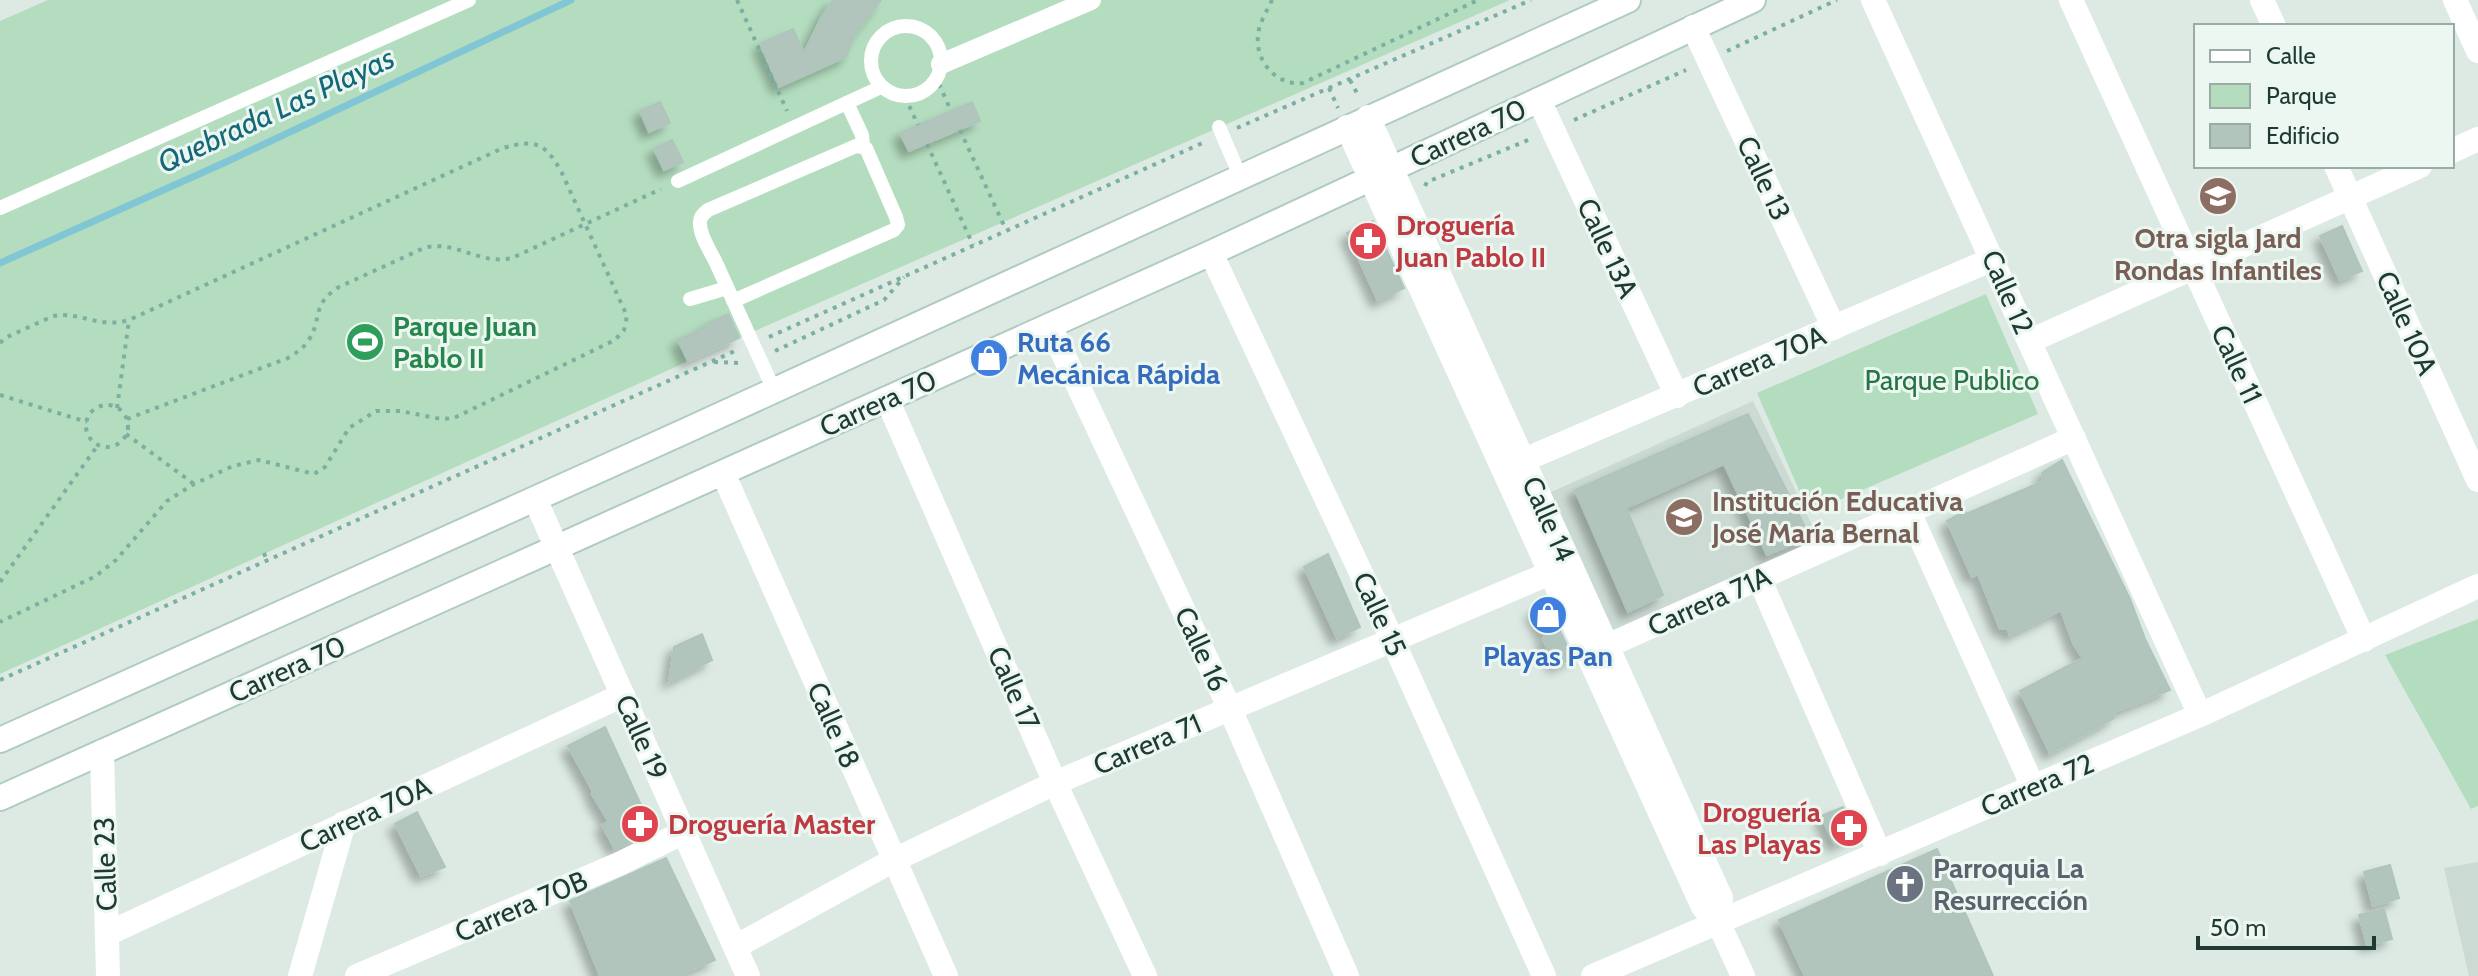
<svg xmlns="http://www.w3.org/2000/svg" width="2478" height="976" viewBox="0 0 2478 976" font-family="Cabin,sans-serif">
<defs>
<filter id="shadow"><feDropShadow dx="-7" dy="7" stdDeviation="4" flood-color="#0004"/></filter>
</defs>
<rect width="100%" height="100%" fill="#ddeae4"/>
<g fill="#cbdad3">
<path d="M 1753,401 L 1820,542 L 1611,634 L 1549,493 Z"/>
<path d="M 2478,862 L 2478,976 L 2469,976 L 2444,868 Z"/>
</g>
<g fill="#b4ddbf">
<path d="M 48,0 L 1510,0 L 748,334 L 0,674 L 0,21 Z"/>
<path d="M 1986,294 L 2038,414 L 1809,513 L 1757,393 Z"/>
<path d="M 2478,619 L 2478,806 L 2471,809 L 2385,655 Z"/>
</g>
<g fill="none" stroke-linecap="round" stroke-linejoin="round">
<path stroke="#80c6d4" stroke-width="7" d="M 0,263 L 226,162 L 571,0"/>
</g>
<g fill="#b2c5bd" stroke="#afc4bc" stroke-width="2" filter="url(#shadow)">
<path d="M 833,0 L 881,0 L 855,34 L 846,57 L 779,87 L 760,44 L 793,29 L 804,53 L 821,18 Z"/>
<path d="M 660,102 L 670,123 L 649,132 L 640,111 Z"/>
<path d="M 972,102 L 980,121 L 909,151 L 900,133 Z"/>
<path d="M 672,140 L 683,162 L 664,170 L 654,149 Z"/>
<path d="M 1373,221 L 1404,288 L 1378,301 L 1347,233 Z"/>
<path d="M 2342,226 L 2362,271 L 2340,280 L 2320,236 Z"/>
<path d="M 728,314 L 739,338 L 688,361 L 678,340 L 708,326 L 707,324 Z"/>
<path d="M 1748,414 L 1810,537 L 1767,555 L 1724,464 L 1626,508 L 1663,595 L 1628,612 L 1575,490 Z"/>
<path d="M 2062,460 L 2130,599 L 2145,639 L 2170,690 L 2112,713 L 2114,718 L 2050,753 L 2020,691 L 2083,658 L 2074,645 L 2061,610 L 2010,635 L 2007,628 L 2000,629 L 1978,574 L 1972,577 L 1947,521 L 1965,511 L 1966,514 L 2044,481 L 2042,473 Z"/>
<path d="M 1328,554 L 1360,627 L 1337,638 L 1304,567 Z"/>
<path d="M 1548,603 L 1559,628 L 1544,635 L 1532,611 Z"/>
<path d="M 1560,631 L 1573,658 L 1556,666 L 1543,639 Z"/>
<path d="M 702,634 L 712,660 L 669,682 L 674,647 Z"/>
<path d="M 605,727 L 653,831 L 615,849 L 602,825 L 609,822 L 592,794 L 594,793 L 568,746 Z"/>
<path d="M 1843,807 L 1855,835 L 1835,845 L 1821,816 Z"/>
<path d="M 417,812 L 445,867 L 421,876 L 395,824 Z"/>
<path d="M 1937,849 L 1993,976 L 1805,976 L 1779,920 Z"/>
<path d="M 666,858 L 715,960 L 676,976 L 600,976 L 570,901 Z"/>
<path d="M 2390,865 L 2399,898 L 2373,906 L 2364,872 Z"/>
<path d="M 2384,909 L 2392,939 L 2367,945 L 2359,915 Z"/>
</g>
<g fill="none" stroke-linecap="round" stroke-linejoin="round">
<defs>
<g id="secondary">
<path d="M 0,740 L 681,433 L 1628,0"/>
<path d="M 0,798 L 1211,253 L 1753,0"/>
</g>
</defs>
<use href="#secondary" stroke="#b0cbc1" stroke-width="28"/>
<g stroke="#7bb0a0" stroke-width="4" stroke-dasharray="4 6" stroke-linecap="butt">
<path d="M 737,0 L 787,111"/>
<path d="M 1272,0 C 1267,11 1259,23 1258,35 C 1255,62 1277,86 1303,83 L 1478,0"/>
<path d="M 1727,51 L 1837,0"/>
<path d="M 1350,80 L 1359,97"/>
<path d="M 939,84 L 951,111"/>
<path d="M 1329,88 L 1338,108"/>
<path d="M 905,97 L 918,125"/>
<path d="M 1574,120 L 1686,70"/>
<path d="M 1237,128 L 1531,0"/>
<path d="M 960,130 L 1006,230"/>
<path d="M 927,144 L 973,245"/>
<path d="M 1425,186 L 1427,182 L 1533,138"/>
<path d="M 769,337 L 1207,141"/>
<path d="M 0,343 L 5,338 L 53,316 C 80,311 99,329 129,320 L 503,148 C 535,139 544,142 561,171 L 627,316 L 624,330 L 615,340 L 454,418 L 441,419 L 400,411 L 376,411 L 349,428 L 325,467 L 314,474 L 259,460 L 233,466 L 194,484 L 167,501 L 116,560 L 96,576 L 0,622"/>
<path d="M 775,351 L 884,300 L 904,277"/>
<path d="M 714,362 L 741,363"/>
<path d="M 0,395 L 87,422"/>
<circle cx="107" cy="426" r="21"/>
<path d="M 117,408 L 129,320"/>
<path d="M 127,419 L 288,358 C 296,353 303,349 308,341 C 323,320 310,305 339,287 L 424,248 C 454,239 481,266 512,258 L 661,189"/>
<path d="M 126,434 L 194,484"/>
<path d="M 264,553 L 267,561"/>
<path d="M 0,582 L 98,445"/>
<path d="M 0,680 L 735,351"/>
</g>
<g stroke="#fff" stroke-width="14">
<circle cx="906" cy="61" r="35"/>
<path d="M 847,103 L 862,135 L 863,147"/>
<path d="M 1219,127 L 1240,176"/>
<path d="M 678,181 L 881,87"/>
<path d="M 0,208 L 469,0"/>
<path d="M 690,299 L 727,288"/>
<path d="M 733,301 L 894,230 L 898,225 L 896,217 L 866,148 L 856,146 L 708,210 C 702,215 699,218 700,225 C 701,239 712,253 717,265 C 736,307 755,349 774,390"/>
</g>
<path stroke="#fff" stroke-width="20" d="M 941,64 L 1091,0"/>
<g stroke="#fff" stroke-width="24">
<path d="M 1873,0 L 2200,715"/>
<path d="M 2071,0 L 2364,640"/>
<path d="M 2262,0 L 2274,26"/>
<path d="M 2455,0 L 2478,51"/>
<path d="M 1693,27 L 1834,328"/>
<path d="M 1539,100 L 1677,396"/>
<path d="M 2452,151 L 2478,139"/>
<path d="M 2336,166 L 2478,480"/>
<path d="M 1211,253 L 1392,639 L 1544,976"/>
<path d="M 1050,326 L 1230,709 L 1347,976"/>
<path d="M 2030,341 L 2420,166"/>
<path d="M 887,399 L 1055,783 L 1145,976"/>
<path d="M 1524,460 L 1993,259"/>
<path d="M 723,473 L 946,976"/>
<path d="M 535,499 L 748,976"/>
<path d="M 1909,512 L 2033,787"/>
<path d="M 1759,578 L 1880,854"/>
<path d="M 1607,646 L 2074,438"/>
<path d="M 102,752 L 108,976"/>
<path d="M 107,934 L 623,695"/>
<path d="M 735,947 L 894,860 L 1055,783 L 1567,566"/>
<path d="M 300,976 L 344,823"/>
<path d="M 357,976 L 619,864 L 684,832"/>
<path d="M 1593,976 L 2200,715 L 2478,586"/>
</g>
<g stroke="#fff" stroke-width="24">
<path d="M 1368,117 L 1721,898 L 1718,922"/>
<path d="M 1347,127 L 1703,907 L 1718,922 L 1743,976"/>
</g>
<use href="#secondary" stroke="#fff" stroke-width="24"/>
</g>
<defs>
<symbol id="school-disc" viewBox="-11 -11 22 22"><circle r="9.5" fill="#8d6e63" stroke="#edf7f2"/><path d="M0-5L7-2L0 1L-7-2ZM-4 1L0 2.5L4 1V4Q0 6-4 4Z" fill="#fff"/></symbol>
<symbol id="pharmacy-disc" viewBox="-11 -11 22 22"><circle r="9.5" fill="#e0444e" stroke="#edf7f2"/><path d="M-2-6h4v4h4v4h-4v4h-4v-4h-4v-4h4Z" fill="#fff"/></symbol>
<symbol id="stadium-disc" viewBox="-11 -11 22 22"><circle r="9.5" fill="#2e9e5b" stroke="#edf7f2"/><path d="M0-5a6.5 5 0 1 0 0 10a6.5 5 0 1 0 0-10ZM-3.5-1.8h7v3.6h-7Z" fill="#fff"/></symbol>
<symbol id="shop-disc" viewBox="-11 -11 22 22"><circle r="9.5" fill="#3f7fe0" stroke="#edf7f2"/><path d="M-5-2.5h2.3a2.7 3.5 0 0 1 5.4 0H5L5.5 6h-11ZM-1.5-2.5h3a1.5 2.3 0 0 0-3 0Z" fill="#fff"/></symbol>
<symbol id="church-disc" viewBox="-11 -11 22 22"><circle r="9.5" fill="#6b7280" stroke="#edf7f2"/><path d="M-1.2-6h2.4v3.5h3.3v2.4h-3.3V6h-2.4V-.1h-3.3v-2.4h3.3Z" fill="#fff"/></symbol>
</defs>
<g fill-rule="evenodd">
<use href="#school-disc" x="2196" y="174" width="44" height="44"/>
<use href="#pharmacy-disc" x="1346" y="219" width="44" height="44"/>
<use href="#stadium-disc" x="343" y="320" width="44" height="44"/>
<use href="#shop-disc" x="967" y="336" width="44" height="44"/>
<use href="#school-disc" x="1662" y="495" width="44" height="44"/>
<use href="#shop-disc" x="1526" y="593" width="44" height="44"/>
<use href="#pharmacy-disc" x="618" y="802" width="44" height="44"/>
<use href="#pharmacy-disc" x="1827" y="806" width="44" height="44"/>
<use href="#church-disc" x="1883" y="862" width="44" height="44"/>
</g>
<g text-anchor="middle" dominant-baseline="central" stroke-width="6" stroke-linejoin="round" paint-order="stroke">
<g font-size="28" fill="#1e3a33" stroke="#edf7f2">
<text transform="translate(1468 133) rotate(-25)">Carrera 70</text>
<text transform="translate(1764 178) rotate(65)">Calle 13</text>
<text transform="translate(1608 248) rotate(65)">Calle 13A</text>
<text transform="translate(2008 292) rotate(66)">Calle 12</text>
<text transform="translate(2407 323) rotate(66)">Calle 10A</text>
<text transform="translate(1759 361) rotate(-23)">Carrera 70A</text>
<text transform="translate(2237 364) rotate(65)">Calle 11</text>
<text transform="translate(878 403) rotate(-24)">Carrera 70</text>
<text transform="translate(1549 519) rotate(66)">Calle 14</text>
<text transform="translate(1709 601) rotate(-24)">Carrera 71A</text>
<text transform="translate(1380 614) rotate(65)">Calle 15</text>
<text transform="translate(1202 649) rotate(65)">Calle 16</text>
<text transform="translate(287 669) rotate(-24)">Carrera 70</text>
<text transform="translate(1014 688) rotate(66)">Calle 17</text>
<text transform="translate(834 725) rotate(66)">Calle 18</text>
<text transform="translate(642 737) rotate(66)">Calle 19</text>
<text transform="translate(1147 744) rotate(-23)">Carrera 71</text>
<text transform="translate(2037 785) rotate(-23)">Carrera 72</text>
<text transform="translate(365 814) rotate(-25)">Carrera 70A</text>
<text transform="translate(105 864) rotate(-92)">Calle 23</text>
<text transform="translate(521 906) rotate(-23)">Carrera 70B</text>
</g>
<g font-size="28" font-weight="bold" fill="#be3a42" stroke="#edf7f2" text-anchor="start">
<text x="1396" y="225">Droguería<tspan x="1396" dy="32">Juan Pablo II</tspan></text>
<text x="1821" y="812" text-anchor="end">Droguería<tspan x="1821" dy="32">Las Playas</tspan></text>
<text x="668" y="824">Droguería Master</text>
</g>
<g font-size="28" font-weight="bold" fill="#785e54" stroke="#edf7f2">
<text x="2218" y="238">Otra sigla Jard<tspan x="2218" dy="32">Rondas Infantiles</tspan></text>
<text x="1712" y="501" text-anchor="start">Institución Educativa<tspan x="1712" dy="32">José María Bernal</tspan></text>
</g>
<g font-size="28" font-weight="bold" fill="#27864d" stroke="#edf7f2" text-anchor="start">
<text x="393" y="326">Parque Juan<tspan x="393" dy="32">Pablo II</tspan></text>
</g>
<g font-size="28" font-weight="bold" fill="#366cbe" stroke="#edf7f2" text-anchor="start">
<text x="1017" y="342">Ruta 66<tspan x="1017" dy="32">Mecánica Rápida</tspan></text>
<text x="1548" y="656" text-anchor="middle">Playas Pan</text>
</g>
<g font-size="28" fill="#267344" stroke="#edf7f2">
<text x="1952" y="380">Parque Publico</text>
</g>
<g font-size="28" font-weight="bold" fill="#5b616d" stroke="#edf7f2" text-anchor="start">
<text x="1933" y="868">Parroquia La<tspan x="1933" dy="32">Resurrección</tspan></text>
</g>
<g font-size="30" font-style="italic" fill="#156879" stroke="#edf7f2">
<text transform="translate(276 110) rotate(-25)">Quebrada Las Playas</text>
</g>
</g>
<rect x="2194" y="24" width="260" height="144" fill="#edf7f2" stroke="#9aaba6" stroke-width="2"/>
<rect x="2210" y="50" width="40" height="12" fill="#ffffff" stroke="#9aaba6" stroke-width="2"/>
<text x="2266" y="64" font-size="24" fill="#1e3a33">Calle</text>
<rect x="2210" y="84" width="40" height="24" fill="#b4ddbf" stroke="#9aaba6" stroke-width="2"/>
<text x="2266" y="104" font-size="24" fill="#1e3a33">Parque</text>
<rect x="2210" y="124" width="40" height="24" fill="#b2c5bd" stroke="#9aaba6" stroke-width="2"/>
<text x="2266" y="144" font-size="24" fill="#1e3a33">Edificio</text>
<path d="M2198 936v12h176v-12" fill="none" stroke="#1e3a33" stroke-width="4"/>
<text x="2210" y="936" font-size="24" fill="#1e3a33" stroke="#edf7f2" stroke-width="6" paint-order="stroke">50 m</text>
</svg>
